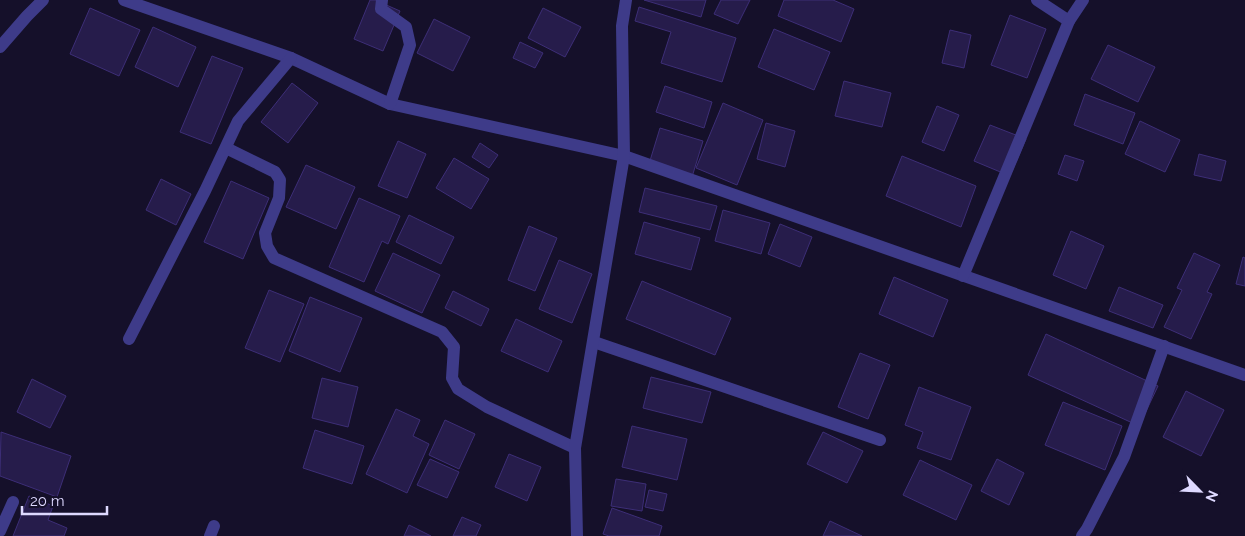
<svg xmlns="http://www.w3.org/2000/svg" width="1245" height="536" viewBox="0 0 1245 536" font-family="Raleway,sans-serif">
<rect width="100%" height="100%" fill="#15102a"/>
<g fill="#261c4b" stroke="#3d2e77">
<path d="M 370,0 L 375,0 L 400,11 L 383,51 L 354,39 Z"/>
<path d="M 644,0 L 706,0 L 701,17 Z"/>
<path d="M 721,0 L 750,0 L 738,24 L 714,14 Z"/>
<path d="M 784,0 L 833,0 L 854,9 L 841,42 L 778,16 Z"/>
<path d="M 639,7 L 736,38 L 722,82 L 661,63 L 671,32 L 635,21 Z"/>
<path d="M 90,8 L 140,30 L 119,76 L 70,54 Z"/>
<path d="M 543,8 L 581,27 L 565,57 L 528,38 Z"/>
<path d="M 1010,15 L 1046,29 L 1027,78 L 991,65 Z"/>
<path d="M 434,19 L 470,37 L 453,71 L 417,53 Z"/>
<path d="M 153,27 L 196,47 L 178,87 L 135,67 Z"/>
<path d="M 774,29 L 830,52 L 814,90 L 758,67 Z"/>
<path d="M 950,30 L 971,35 L 964,68 L 942,63 Z"/>
<path d="M 520,42 L 543,53 L 535,68 L 513,58 Z"/>
<path d="M 1108,45 L 1155,67 L 1138,102 L 1091,79 Z"/>
<path d="M 212,56 L 243,68 L 211,144 L 180,132 Z"/>
<path d="M 844,81 L 891,93 L 882,127 L 835,116 Z"/>
<path d="M 292,83 L 318,103 L 288,143 L 261,122 Z"/>
<path d="M 665,86 L 712,102 L 704,128 L 656,112 Z"/>
<path d="M 1085,94 L 1135,113 L 1123,144 L 1074,125 Z"/>
<path d="M 723,103 L 763,120 L 737,185 L 696,168 Z"/>
<path d="M 937,106 L 959,115 L 944,151 L 922,142 Z"/>
<path d="M 1140,121 L 1180,140 L 1165,172 L 1125,154 Z"/>
<path d="M 766,123 L 795,131 L 785,167 L 757,159 Z"/>
<path d="M 990,125 L 1026,139 L 1010,176 L 974,161 Z"/>
<path d="M 660,128 L 703,141 L 692,177 L 649,164 Z"/>
<path d="M 398,141 L 426,154 L 407,198 L 378,186 Z"/>
<path d="M 480,143 L 498,155 L 489,168 L 472,157 Z"/>
<path d="M 1199,154 L 1226,161 L 1221,181 L 1194,175 Z"/>
<path d="M 1065,155 L 1084,161 L 1077,181 L 1058,174 Z"/>
<path d="M 902,156 L 976,186 L 961,227 L 886,196 Z"/>
<path d="M 454,158 L 489,179 L 471,209 L 436,188 Z"/>
<path d="M 306,165 L 355,187 L 336,229 L 286,207 Z"/>
<path d="M 161,179 L 191,194 L 176,225 L 146,210 Z"/>
<path d="M 231,181 L 269,198 L 243,259 L 204,242 Z"/>
<path d="M 645,188 L 717,206 L 710,230 L 639,212 Z"/>
<path d="M 359,198 L 400,216 L 388,244 L 382,241 L 364,282 L 329,267 Z"/>
<path d="M 723,210 L 770,223 L 761,254 L 715,241 Z"/>
<path d="M 409,215 L 454,237 L 441,264 L 396,242 Z"/>
<path d="M 644,222 L 700,238 L 691,270 L 635,254 Z"/>
<path d="M 780,224 L 812,237 L 800,267 L 768,254 Z"/>
<path d="M 529,226 L 557,238 L 535,291 L 508,280 Z"/>
<path d="M 1071,231 L 1104,246 L 1086,289 L 1053,275 Z"/>
<path d="M 393,253 L 440,275 L 422,313 L 375,291 Z"/>
<path d="M 1194,253 L 1220,265 L 1207,292 L 1212,294 L 1191,339 L 1164,327 L 1182,290 L 1177,288 Z"/>
<path d="M 1243,257 L 1245,258 L 1245,286 L 1236,284 Z"/>
<path d="M 559,260 L 592,274 L 572,323 L 539,309 Z"/>
<path d="M 894,277 L 948,300 L 933,337 L 879,314 Z"/>
<path d="M 642,281 L 731,318 L 715,355 L 626,319 Z"/>
<path d="M 1119,287 L 1163,305 L 1153,328 L 1109,311 Z"/>
<path d="M 269,290 L 304,304 L 280,362 L 245,348 Z"/>
<path d="M 453,291 L 489,309 L 481,326 L 445,308 Z"/>
<path d="M 310,297 L 362,318 L 340,372 L 289,351 Z"/>
<path d="M 516,319 L 562,341 L 548,372 L 501,351 Z"/>
<path d="M 1046,334 L 1158,386 L 1139,426 L 1028,375 Z"/>
<path d="M 860,353 L 890,365 L 868,419 L 838,407 Z"/>
<path d="M 651,377 L 711,392 L 702,423 L 643,408 Z"/>
<path d="M 322,378 L 358,387 L 348,427 L 312,418 Z"/>
<path d="M 32,379 L 66,396 L 50,428 L 17,412 Z"/>
<path d="M 919,387 L 971,407 L 951,460 L 917,448 L 923,432 L 905,425 Z"/>
<path d="M 1186,391 L 1224,410 L 1201,456 L 1163,437 Z"/>
<path d="M 1063,402 L 1122,426 L 1105,470 L 1045,445 Z"/>
<path d="M 396,409 L 420,420 L 413,436 L 429,444 L 407,493 L 366,474 Z"/>
<path d="M 445,420 L 475,434 L 459,469 L 429,455 Z"/>
<path d="M 632,426 L 687,439 L 677,480 L 622,467 Z"/>
<path d="M 315,430 L 364,446 L 352,484 L 303,468 Z"/>
<path d="M 1,432 L 71,456 L 57,497 L 0,476 Z"/>
<path d="M 823,432 L 863,451 L 847,483 L 807,464 Z"/>
<path d="M 509,454 L 541,467 L 527,501 L 495,487 Z"/>
<path d="M 430,459 L 459,472 L 447,498 L 417,485 Z"/>
<path d="M 997,459 L 1024,473 L 1009,505 L 981,491 Z"/>
<path d="M 920,460 L 972,485 L 956,520 L 903,495 Z"/>
<path d="M 616,479 L 646,484 L 642,511 L 611,506 Z"/>
<path d="M 649,490 L 667,494 L 663,511 L 645,507 Z"/>
<path d="M 29,496 L 53,506 L 48,520 L 67,528 L 64,536 L 13,536 Z"/>
<path d="M 612,508 L 662,526 L 659,536 L 609,536 L 603,534 Z"/>
<path d="M 462,517 L 481,525 L 476,536 L 453,536 Z"/>
<path d="M 830,521 L 862,536 L 823,536 Z"/>
<path d="M 409,525 L 431,536 L 404,536 Z"/>
</g>
<g fill="none" stroke-linecap="round" stroke-linejoin="round">
<g stroke="#3e3b89" stroke-width="12">
<path d="M 0,531 L 13,502"/>
<path d="M 210,536 L 214,526"/>
</g>
<g stroke="#3e3b89" stroke-width="12">
<path d="M 124,0 L 291,58 L 390,104 L 624,156 L 1245,375"/>
<path d="M 382,0 L 381,9 L 406,27 L 410,45 L 390,104"/>
<path d="M 1037,0 L 1069,21"/>
<path d="M 0,47 L 27,16 L 43,0"/>
<path d="M 226,148 L 275,172 L 280,180 L 279,198 L 265,233 L 267,246 L 274,258 L 442,332 L 454,347 L 452,378 L 458,389 L 487,407 L 575,448"/>
<path d="M 963,276 L 1069,21 L 1083,0"/>
<path d="M 129,339 L 205,191 L 238,121 L 291,58"/>
<path d="M 594,342 L 880,440"/>
<path d="M 577,536 L 575,448 L 624,156 L 622,26 L 626,0"/>
<path d="M 1082,536 L 1087,529 L 1124,457 L 1164,346"/>
</g>
</g>
<g transform="translate(1200 491) rotate(114)" stroke="#15102a" stroke-width="4" paint-order="stroke">
<path d="M0-4L9 19L0 12L-9 19Z" fill="#ded9ff"/>
<text y="-8" font-size="14" font-weight="bold" text-anchor="middle" fill="#ded9ff">N</text>
</g>
<path d="M22 506v8h85v-8" fill="none" stroke="#ded9ff" stroke-width="2.5"/>
<text x="30" y="506" font-size="15" fill="#ded9ff" stroke="#15102a" stroke-width="4" paint-order="stroke">20 m</text>
</svg>
